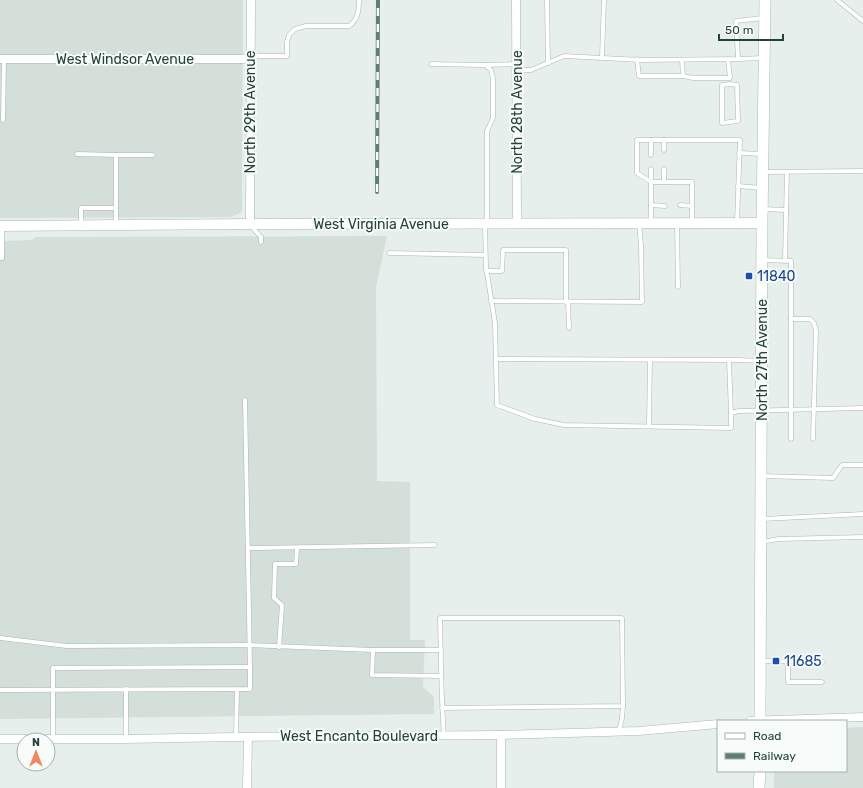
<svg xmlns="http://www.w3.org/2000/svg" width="863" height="788" viewBox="0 0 863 788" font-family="Rubik,sans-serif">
<rect width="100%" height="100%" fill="#e6efeb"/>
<g fill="#d4dfda">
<path d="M 0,0 L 243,0 L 242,212 L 231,217 L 0,218 Z"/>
<path d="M 387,236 L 376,287 L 377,481 L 410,482 L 410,640 L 425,640 L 423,687 L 434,697 L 434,714 L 0,719 L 0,241 L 31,240 L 36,237 Z"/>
<path d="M 863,727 L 863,788 L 774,788 L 774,771 L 846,771 L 846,728 Z"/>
</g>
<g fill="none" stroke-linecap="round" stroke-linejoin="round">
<defs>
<g id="service">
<path d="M 547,0 L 548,63"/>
<path d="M 837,0 L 863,21"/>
<path d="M 251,56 L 287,56 L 287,42 L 289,35 L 295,29 L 306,26 L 349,26 C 358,20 359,10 359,0"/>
<path d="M 602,57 L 604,0"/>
<path d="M 637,59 L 639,76 L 683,76 L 682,60"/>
<path d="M 738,59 L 764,58"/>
<path d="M 431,64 L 485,65 L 491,70 L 493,78 L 493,118 L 487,131 L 487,223"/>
<path d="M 485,65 L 516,64"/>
<path d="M 517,70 L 531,70 L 564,56 L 641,60 L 738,59 L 736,21 L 763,18"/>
<path d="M 683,76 L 693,78 L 730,78 L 728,59"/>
<path d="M 730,84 L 737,85 L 738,121 L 722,123 L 722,85 Z"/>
<path d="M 3,120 L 4,59"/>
<path d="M 664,140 L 664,150"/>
<path d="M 739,153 L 763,154"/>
<path d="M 77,154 L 116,155 L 116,208"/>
<path d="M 116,155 L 153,155"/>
<path d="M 651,155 L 651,140"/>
<path d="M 664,169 L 664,182"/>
<path d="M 763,172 L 863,171"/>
<path d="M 651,182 L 637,173 L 637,140 L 740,140 L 737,222"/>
<path d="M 651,182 L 651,169"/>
<path d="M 738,186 L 762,188"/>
<path d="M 651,205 L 665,206"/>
<path d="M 680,205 L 692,206"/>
<path d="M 763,209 L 786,210"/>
<path d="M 651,223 L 651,182 L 692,182 L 692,222"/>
<path d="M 677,223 L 678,287"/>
<path d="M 485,224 L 486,267 L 495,323 L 497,405 L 535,419 L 564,425 L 731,428 L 731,413 L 739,411 L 863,408"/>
<path d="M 81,225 L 81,208 L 116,208 L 116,225"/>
<path d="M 251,226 L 261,237 L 261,242"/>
<path d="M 389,253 L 485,255"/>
<path d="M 0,258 L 2,258 L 2,226"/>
<path d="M 763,260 L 791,261 L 791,439"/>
<path d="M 785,260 L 787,172"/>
<path d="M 486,271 L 502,271 L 503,250 L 566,250 L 566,302"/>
<path d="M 491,301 L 642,302 L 641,245 L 639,223"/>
<path d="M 568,302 L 569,328"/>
<path d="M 791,319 L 810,319 L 814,323 L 816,331 L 813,439"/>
<path d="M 496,359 L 738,360 L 761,361"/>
<path d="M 729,360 L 731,413"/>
<path d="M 245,400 L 250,667"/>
<path d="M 649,426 L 650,360"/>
<path d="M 762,476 L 833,478 L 842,465 L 863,465"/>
<path d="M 761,519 L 863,514"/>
<path d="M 761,542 L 779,539 L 863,537"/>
<path d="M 248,548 L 435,545"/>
<path d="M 0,638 L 67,646 L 250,645 L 373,650 L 372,675 L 441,676"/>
<path d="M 279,647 L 282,605 L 274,598 L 275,564 L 296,564 L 297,548"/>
<path d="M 373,650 L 441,650"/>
<path d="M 761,661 L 823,662"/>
<path d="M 788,661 L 788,682 L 822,682"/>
<path d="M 0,690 L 250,689 L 250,667 L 53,668 C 53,692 53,715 53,739"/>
<path d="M 442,708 L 623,706 L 622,618 L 440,618 C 441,657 441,697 444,736"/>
<path d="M 619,731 L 622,718 L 623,706"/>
<path d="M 236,737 L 237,689"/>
<path d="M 126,739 L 126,689"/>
</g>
<g id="minor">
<path d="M 516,0 L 517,224"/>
<path d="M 0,59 L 251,59"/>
<path d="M 250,224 L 251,0"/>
<path d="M 750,721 L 863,717"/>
<path d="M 0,739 L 126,739 L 236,737 L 501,735 L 639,731 L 718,724"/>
<path d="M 247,788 L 248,737"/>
<path d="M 501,788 L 501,735"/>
</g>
<path id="tertiary" d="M 0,226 L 250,224 L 762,223"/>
<g id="secondary">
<path d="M 760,721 L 762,223 L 765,0"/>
<path d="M 759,788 L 760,771"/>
</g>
</defs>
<use href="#service" stroke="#a8b8b2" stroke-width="5"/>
<use href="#minor" stroke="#a8b8b2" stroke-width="9"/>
<use href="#tertiary" stroke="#a8b8b2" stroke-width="11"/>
<use href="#secondary" stroke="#a4bbb3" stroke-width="12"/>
<use href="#service" stroke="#fff" stroke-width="4"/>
<use href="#minor" stroke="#fff" stroke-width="8"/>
<use href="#tertiary" stroke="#fff" stroke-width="10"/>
<use href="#secondary" stroke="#fff" stroke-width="11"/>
<defs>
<path id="rail" d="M 377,192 L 378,0"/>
</defs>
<use href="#rail" stroke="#5f7d75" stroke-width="4"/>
<use href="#rail" stroke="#f7fbf9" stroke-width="2.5" stroke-dasharray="8" stroke-linecap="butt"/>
</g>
<g fill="#1a4fb4" stroke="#f7fbf9" stroke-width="1.5">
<rect x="745" y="272" width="8" height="8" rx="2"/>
<rect x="772" y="657" width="8" height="8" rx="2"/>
</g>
<g text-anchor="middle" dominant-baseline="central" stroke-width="4" stroke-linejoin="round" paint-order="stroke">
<g font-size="14" fill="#24423a" stroke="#f7fbf9">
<text x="125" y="59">West Windsor Avenue</text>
<text transform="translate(250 112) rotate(-90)">North 29th Avenue</text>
<text transform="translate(517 112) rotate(-90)">North 28th Avenue</text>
<text x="381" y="224">West Virginia Avenue</text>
<text transform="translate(762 360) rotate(-90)">North 27th Avenue</text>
<text x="359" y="736">West Encanto Boulevard</text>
</g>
<g font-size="14" fill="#164399" stroke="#f7fbf9" text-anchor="start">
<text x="757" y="276">11840</text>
<text x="784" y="661">11685</text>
</g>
</g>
<rect x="717" y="720" width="130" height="52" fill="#f7fbf9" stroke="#a3b1ad"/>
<rect x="725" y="733" width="20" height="6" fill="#ffffff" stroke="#a3b1ad"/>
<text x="753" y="740" font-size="12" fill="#24423a">Road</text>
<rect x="725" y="753" width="20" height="6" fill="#5f7d75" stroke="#a3b1ad"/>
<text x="753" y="760" font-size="12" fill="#24423a">Railway</text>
<g transform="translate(36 752)"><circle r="19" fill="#f7fbf9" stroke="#a3b1ad"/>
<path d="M0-3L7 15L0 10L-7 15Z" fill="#f4845f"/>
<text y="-6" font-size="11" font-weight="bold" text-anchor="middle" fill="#24423a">N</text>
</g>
<path d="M719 34v6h64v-6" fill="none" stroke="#24423a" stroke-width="2"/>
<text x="725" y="34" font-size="12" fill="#24423a" stroke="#f7fbf9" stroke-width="3" paint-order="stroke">50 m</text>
</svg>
